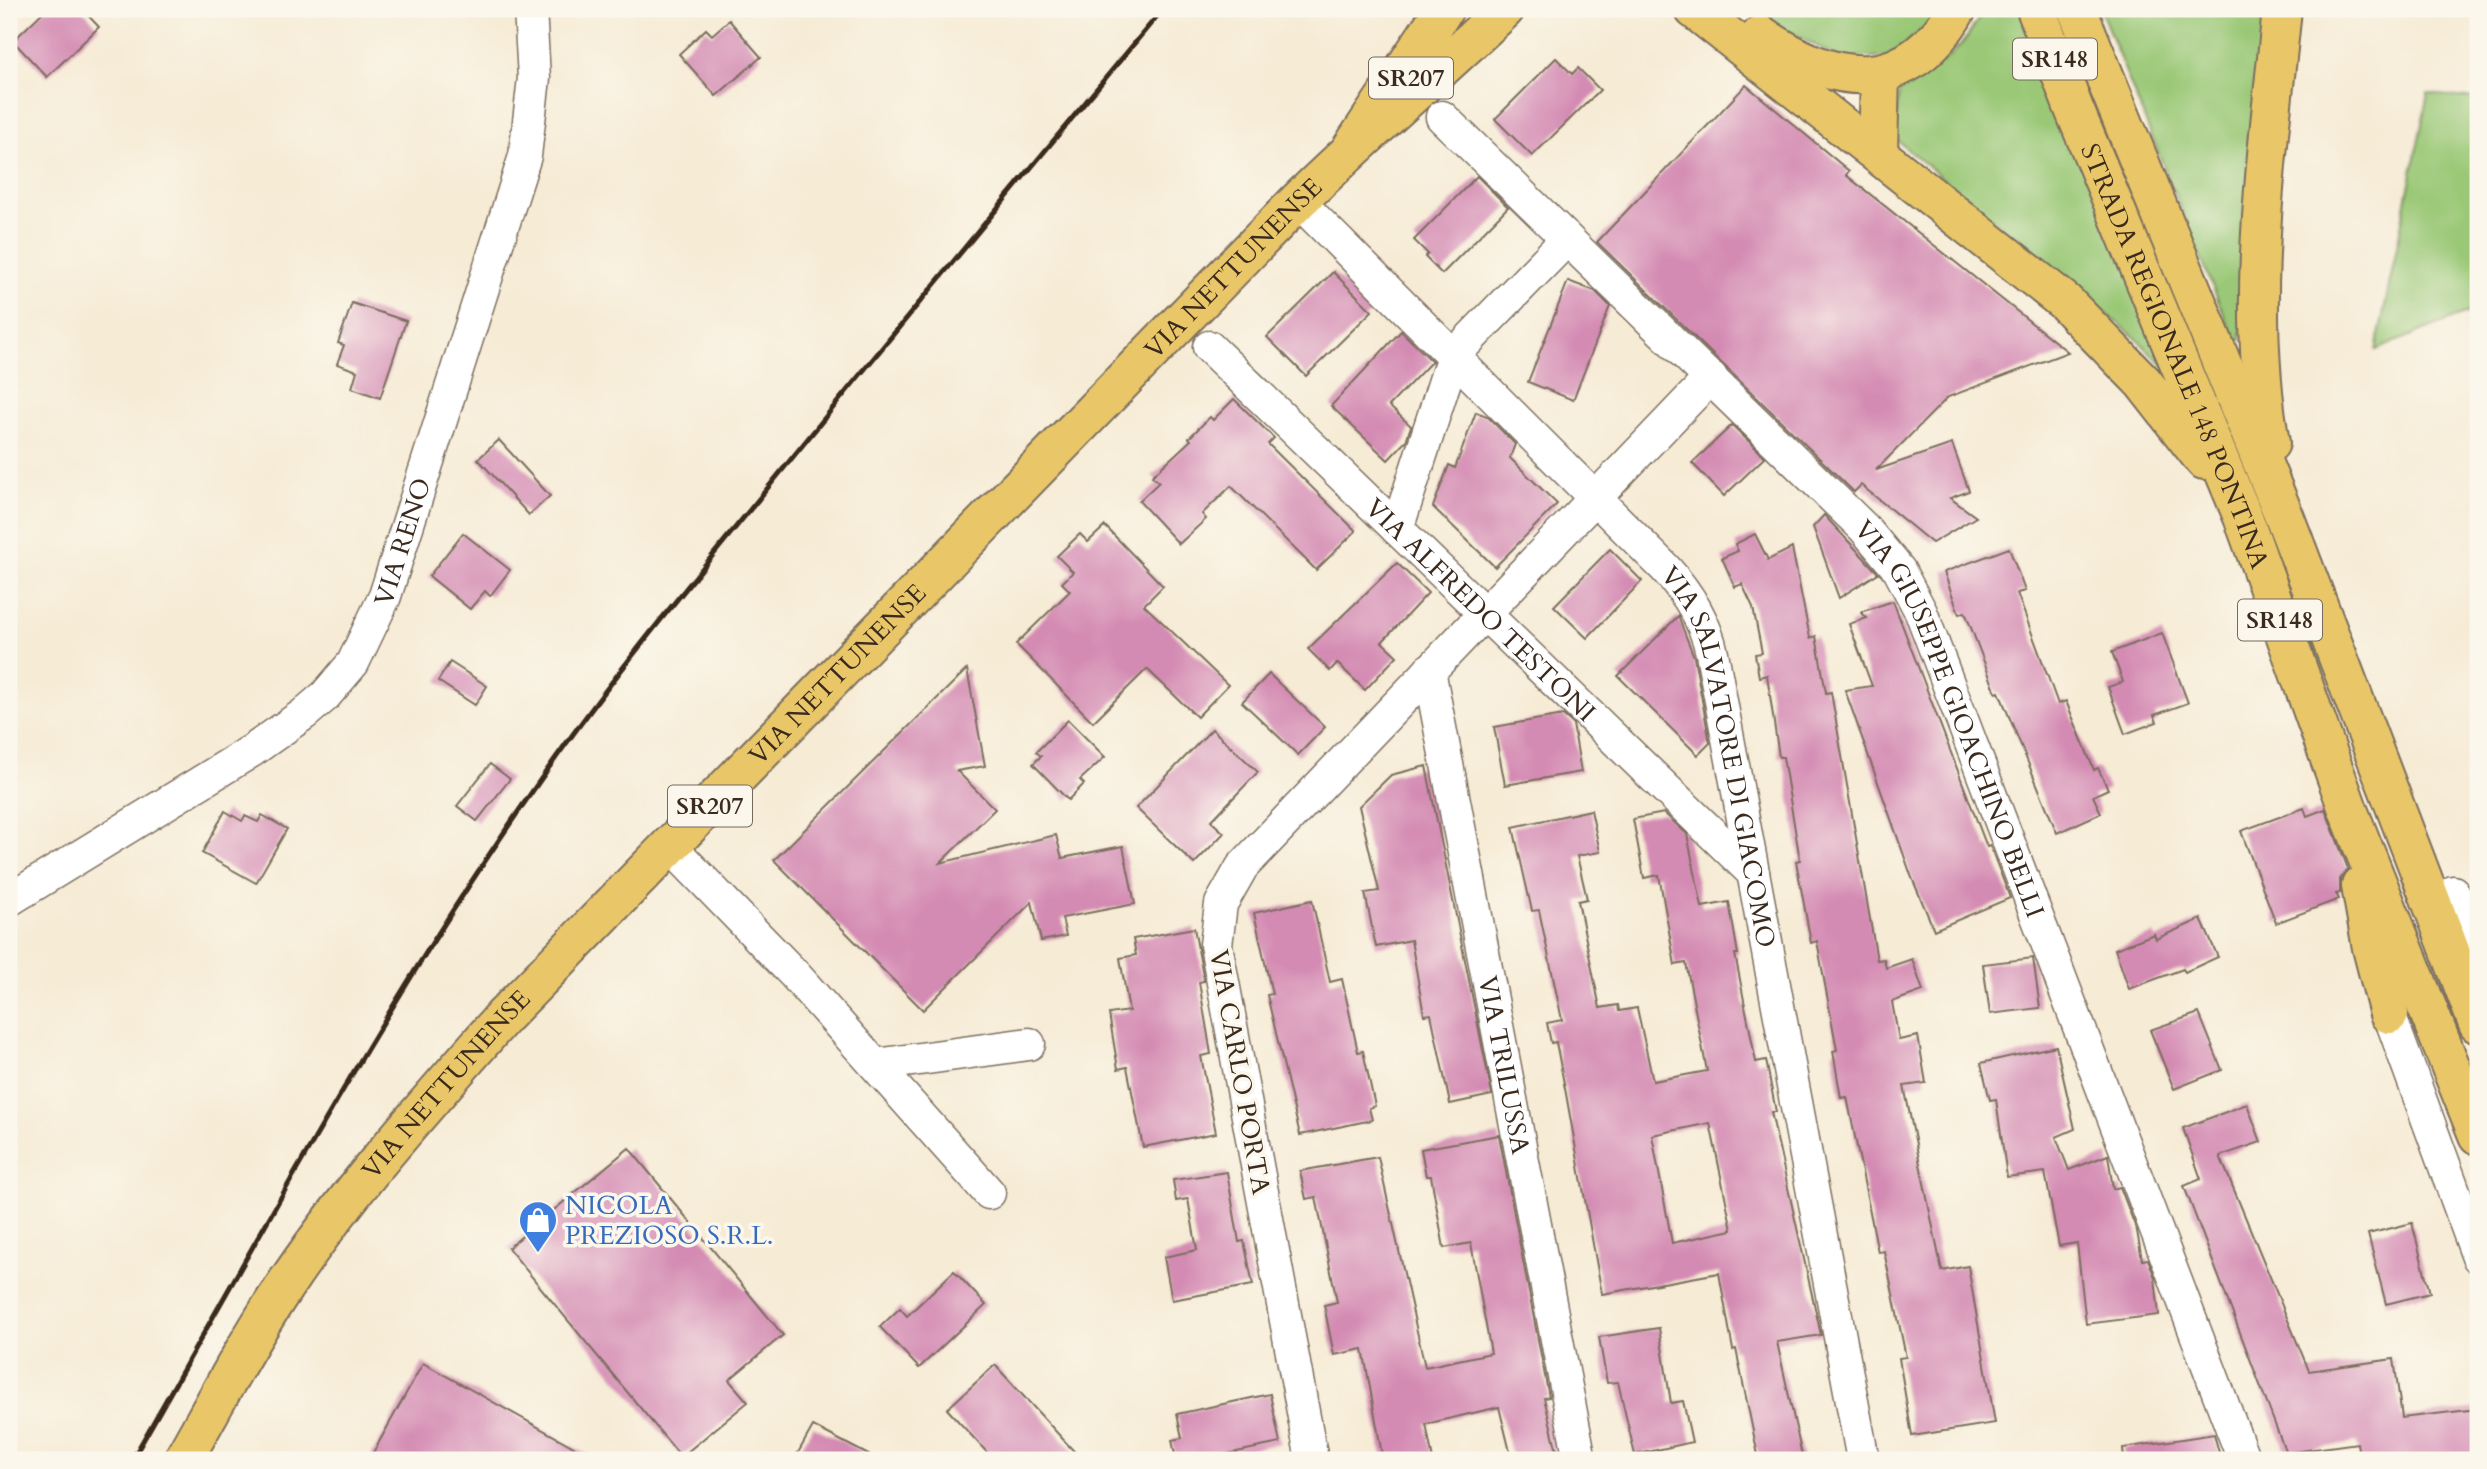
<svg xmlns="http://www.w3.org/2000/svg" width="2487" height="1469" viewBox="0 0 2487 1469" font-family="Cardo,serif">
<rect width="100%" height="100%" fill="#fbf7ec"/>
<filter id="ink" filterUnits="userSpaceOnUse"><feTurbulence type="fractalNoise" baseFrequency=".0143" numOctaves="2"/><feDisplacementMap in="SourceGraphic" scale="14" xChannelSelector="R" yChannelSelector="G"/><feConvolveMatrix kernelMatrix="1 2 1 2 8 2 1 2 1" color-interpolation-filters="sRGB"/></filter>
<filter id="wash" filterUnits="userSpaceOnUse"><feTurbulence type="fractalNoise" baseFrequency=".00686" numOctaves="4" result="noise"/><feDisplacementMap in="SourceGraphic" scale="28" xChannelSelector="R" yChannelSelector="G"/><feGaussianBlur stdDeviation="1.57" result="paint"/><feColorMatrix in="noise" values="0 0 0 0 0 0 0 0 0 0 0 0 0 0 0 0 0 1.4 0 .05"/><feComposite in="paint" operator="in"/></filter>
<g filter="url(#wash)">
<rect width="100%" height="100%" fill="#f6ebd5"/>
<g fill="#9ac876" stroke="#6a794a" stroke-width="2">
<path d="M 1756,9 L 1948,9 L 1889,57 L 1837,57 L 1773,23 Z"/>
<path d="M 1983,9 L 2025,9 L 2169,371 L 2137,339 L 1894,138 L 1900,83 C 1941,69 1965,49 1983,9 Z"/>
<path d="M 2100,9 L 2279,9 L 2241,339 L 2235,342 Z"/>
<path d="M 2428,94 L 2478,99 L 2478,308 L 2376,350 Z"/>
</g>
<g id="blocks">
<g fill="#d48bb3" fill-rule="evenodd">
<path d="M 46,9 L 82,9 L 99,27 L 47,77 L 13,41 Z"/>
<path d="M 729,20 L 761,57 L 716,96 L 679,54 L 706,29 L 712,35 Z"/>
<path d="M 1556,58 L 1572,74 L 1578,68 L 1600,90 L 1532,156 L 1495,119 Z"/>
<path d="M 1746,85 L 1849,171 L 1846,175 L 2068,352 L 1948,397 L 1876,470 L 1952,444 L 1969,491 L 1950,498 L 1976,517 L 1932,543 L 1861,485 L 1854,492 L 1597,242 Z"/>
<path d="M 1477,176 L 1508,207 L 1442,274 L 1425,257 L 1428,254 L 1414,240 Z"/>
<path d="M 1333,272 L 1372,311 L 1306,376 L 1267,337 Z"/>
<path d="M 1568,281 L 1595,291 L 1610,306 L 1573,400 L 1528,382 Z"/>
<path d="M 352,303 L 406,321 L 380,398 L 352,388 L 357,371 L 337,364 L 344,345 L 338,343 Z"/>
<path d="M 1401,331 L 1432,361 L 1389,406 L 1411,426 L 1406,441 L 1388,460 L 1331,406 Z"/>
<path d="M 1234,399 L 1274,438 L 1268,444 L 1356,531 L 1316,570 L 1231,486 L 1202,514 L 1206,519 L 1179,544 L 1139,501 L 1159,482 L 1152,476 L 1191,440 L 1189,438 L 1210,417 L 1213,420 Z"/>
<path d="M 1476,412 L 1487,416 L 1515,444 L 1510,458 L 1557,504 L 1495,567 L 1433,507 L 1449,465 L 1455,468 Z"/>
<path d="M 1732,425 L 1765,457 L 1724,496 L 1692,463 Z"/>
<path d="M 499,440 L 550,496 L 529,515 L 478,459 Z"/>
<path d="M 1824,515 L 1878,573 L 1839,598 L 1813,527 Z"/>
<path d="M 1105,526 L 1163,586 L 1144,605 L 1228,685 L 1197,717 L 1147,669 L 1093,722 L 1016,644 L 1070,591 L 1062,583 L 1073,572 L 1057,556 L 1080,534 L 1088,542 Z"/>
<path d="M 463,533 L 510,570 L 490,596 L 485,591 L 470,609 L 429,576 Z"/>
<path d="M 1755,534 L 1768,560 L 1792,548 L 1810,638 L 1816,636 L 1826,693 L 1831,692 L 1877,960 L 1884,959 L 1886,968 L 1912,959 L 1923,991 L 1892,1002 L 1899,1040 L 1918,1036 L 1926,1083 L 1904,1086 L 1942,1271 L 1968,1266 L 1995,1423 L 1912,1436 L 1899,1358 L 1906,1357 L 1884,1251 L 1878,1252 L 1847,1097 L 1841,1098 L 1833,1051 L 1837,1050 L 1817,941 L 1811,943 L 1796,861 L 1800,860 L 1783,757 L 1779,757 L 1767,675 L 1759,677 L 1755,654 L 1762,653 L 1753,607 L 1742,584 L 1735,587 L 1722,558 L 1738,551 L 1735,544 Z"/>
<path d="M 2009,548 L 2025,591 L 2017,593 L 2058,704 L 2066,701 L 2094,770 L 2098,768 L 2108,789 L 2093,796 L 2101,813 L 2057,833 L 1999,692 L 1996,693 L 1965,612 L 1959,614 L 1944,572 Z"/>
<path d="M 1610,549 L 1642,581 L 1587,638 L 1554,606 Z"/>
<path d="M 1397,563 L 1428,593 L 1382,642 L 1397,656 L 1365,690 L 1337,663 L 1330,671 L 1308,649 Z"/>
<path d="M 1893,601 L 1987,847 L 1990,846 L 2010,898 L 1934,930 L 1912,878 L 1845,690 L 1872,686 L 1849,624 L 1867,618 L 1861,612 Z"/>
<path d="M 1678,616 L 1694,657 L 1710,743 L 1698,755 L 1618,676 Z"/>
<path d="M 2162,633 L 2188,703 L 2154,715 L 2157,722 L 2125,734 L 2108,687 L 2123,682 L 2112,652 Z"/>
<path d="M 450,662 L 487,686 L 475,705 L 438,681 Z"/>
<path d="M 967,669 L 985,766 L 957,771 L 995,809 L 940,863 L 1056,835 L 1062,858 L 1123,846 L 1135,904 L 1062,918 L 1066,936 L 1041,941 L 1032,902 L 923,1010 L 774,860 Z"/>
<path d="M 1269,674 L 1325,727 L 1298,755 L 1242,702 Z"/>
<path d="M 1563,715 L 1573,724 L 1581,772 L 1505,785 L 1494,727 Z"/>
<path d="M 1068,720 L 1105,757 L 1080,780 L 1084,784 L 1068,800 L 1033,764 L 1041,756 L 1036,752 Z"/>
<path d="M 1212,729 L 1258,772 L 1211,821 L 1224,833 L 1194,864 L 1136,808 Z"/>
<path d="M 490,764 L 510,779 L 477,821 L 457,806 Z"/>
<path d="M 1426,766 L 1492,1095 L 1450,1104 L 1431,1014 L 1424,1015 L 1411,940 L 1376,947 L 1365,893 L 1379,891 L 1359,806 L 1391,775 Z"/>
<path d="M 2304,808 L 2307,816 L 2325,809 L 2348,869 L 2340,879 L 2340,893 L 2336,894 L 2339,899 L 2276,923 L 2241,831 Z"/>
<path d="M 1591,810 L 1600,852 L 1577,856 L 1587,899 L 1578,901 L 1600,1008 L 1618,1005 L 1619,1011 L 1637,1008 L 1653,1081 L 1707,1071 L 1686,963 L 1675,965 L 1659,875 L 1644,878 L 1633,819 L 1664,813 L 1687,834 L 1702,907 L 1729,902 L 1738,954 L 1735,954 L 1756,1062 L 1766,1060 L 1776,1112 L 1771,1112 L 1821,1335 L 1777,1342 L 1803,1460 L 1759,1460 L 1736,1349 L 1733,1350 L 1719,1273 L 1602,1294 L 1566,1094 L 1556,1042 L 1551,1043 L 1547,1023 L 1562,1020 L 1539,910 L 1532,911 L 1513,827 ZM 1710,1123 L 1732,1230 L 1672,1243 L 1652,1135 Z"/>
<path d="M 225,811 L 242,821 L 245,816 L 258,822 L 262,815 L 287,829 L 256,883 L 202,853 Z"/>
<path d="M 1312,900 L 1330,982 L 1342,979 L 1358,1052 L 1363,1051 L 1375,1106 L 1369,1108 L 1372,1120 L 1300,1135 L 1267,995 L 1272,994 L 1254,913 Z"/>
<path d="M 2201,919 L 2218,957 L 2185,972 L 2183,969 L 2129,989 L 2115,949 L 2154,934 L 2156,939 Z"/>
<path d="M 1194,928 L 1204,981 L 1199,982 L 1211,1054 L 1201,1056 L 1216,1133 L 1143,1147 L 1127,1067 L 1118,1069 L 1109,1014 L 1129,1011 L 1120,958 L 1136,955 L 1133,939 Z"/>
<path d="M 2033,958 L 2040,1008 L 1990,1014 L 1983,964 Z"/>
<path d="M 2199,1013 L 2222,1070 L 2174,1089 L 2150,1030 Z"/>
<path d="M 2056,1046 L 2075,1129 L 2056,1137 L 2069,1170 L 2108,1155 L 2113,1189 L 2120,1187 L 2137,1231 L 2142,1260 L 2148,1259 L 2155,1278 L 2159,1315 L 2086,1324 L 2077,1243 L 2059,1246 L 2045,1172 L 2007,1177 L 1996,1099 L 1990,1100 L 1981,1063 Z"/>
<path d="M 2247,1104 L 2261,1142 L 2220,1156 L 2309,1371 L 2394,1359 L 2402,1418 L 2478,1409 L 2478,1460 L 2360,1460 L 2357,1443 L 2286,1453 L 2184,1186 L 2201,1179 L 2183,1128 Z"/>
<path d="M 1499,1135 L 1549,1397 L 1544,1398 L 1559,1460 L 1512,1460 L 1499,1407 L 1426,1424 L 1433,1460 L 1383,1460 L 1363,1349 L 1334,1355 L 1324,1305 L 1337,1302 L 1316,1197 L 1306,1199 L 1300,1171 L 1378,1157 L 1425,1367 L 1491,1353 L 1471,1243 L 1444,1248 L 1431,1176 L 1426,1176 L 1421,1149 Z"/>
<path d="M 629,1148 L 783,1335 L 729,1380 L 748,1402 L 681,1457 L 508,1248 Z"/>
<path d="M 1227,1172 L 1239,1242 L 1244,1241 L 1253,1285 L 1172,1300 L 1164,1257 L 1197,1250 L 1188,1199 L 1176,1201 L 1173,1180 Z"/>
<path d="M 2412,1223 L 2430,1293 L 2386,1304 L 2368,1234 Z"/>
<path d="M 954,1271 L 986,1305 L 919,1368 L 880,1327 L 900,1308 L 907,1316 Z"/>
<path d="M 1659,1328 L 1671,1403 L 1683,1401 L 1692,1442 L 1635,1455 L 1618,1382 L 1607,1383 L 1599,1337 Z"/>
<path d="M 423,1363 L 597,1460 L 369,1460 Z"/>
<path d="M 995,1365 L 1082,1460 L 994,1460 L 947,1409 Z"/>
<path d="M 1270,1394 L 1280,1443 L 1198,1460 L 1176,1460 L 1172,1440 L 1182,1438 L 1177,1414 Z"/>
<path d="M 813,1426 L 878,1460 L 794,1460 Z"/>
<path d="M 2214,1434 L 2221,1460 L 2124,1460 L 2123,1448 Z"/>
</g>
</g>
</g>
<g filter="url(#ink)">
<use href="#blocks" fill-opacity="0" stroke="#7c6e5e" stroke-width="2"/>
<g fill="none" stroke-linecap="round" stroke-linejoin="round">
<defs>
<g id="minor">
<path id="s1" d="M 1442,117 L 1864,528 L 1899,570 L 1921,612 L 2244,1460"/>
<path id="s2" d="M 1298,201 L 1665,568 C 1687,592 1705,621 1712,653 L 1863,1460"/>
<path id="s3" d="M 1209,347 L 1753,873"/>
<path d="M 1397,529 L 1453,356 L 1567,239"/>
<path id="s4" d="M 1429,670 L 1580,1460"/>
<path d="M 670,846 L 795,975 L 989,1193"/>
<path d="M 2453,892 L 2478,939"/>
<path id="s5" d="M 9,900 L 253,750 L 304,714 L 325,696 L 353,663 L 385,596 L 525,156 L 534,78 L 530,9"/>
<path d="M 2389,1014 L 2478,1257"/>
<path d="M 876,1065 L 1029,1044"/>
<path d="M 1312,1460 L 1216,945 L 1221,904 L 1242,867 L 1711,377"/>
</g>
<g id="major">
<path id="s6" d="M 183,1460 C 215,1403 246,1344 282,1290 C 347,1192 426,1105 503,1017 L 1298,201 C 1365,135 1437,74 1505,9"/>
</g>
<g id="highway">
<path d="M 1694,9 L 2065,302 L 2143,382 L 2204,460"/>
<path id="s7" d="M 2036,9 L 2074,109 L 2243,517 L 2349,812 L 2478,1135"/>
<path d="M 2077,9 L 2285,518 L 2478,1024"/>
<path d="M 1761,35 C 1835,87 1907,96 1957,9"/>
<path d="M 1351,149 L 1444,9"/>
<path d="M 1878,152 L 1880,74"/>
<path d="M 2270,443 C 2245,301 2268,152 2282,9"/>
<path d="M 2361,886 L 2372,948 L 2389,1014"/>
</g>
</defs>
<use href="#minor" stroke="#7c6e5e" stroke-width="35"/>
<use href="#major" stroke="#7c6e5e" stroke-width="42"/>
<use href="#highway" stroke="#7c6e5e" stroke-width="42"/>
<use href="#minor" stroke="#fff" stroke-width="32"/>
<use href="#major" stroke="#e9c769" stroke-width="38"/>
<use href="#highway" stroke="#e9c769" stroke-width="38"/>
<path stroke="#3b2a1e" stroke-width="5" d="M 132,1460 C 264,1229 390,993 543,776 C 615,673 696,576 775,479 C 903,321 1033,165 1163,9"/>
</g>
</g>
<defs>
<symbol id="shop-pin" viewBox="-11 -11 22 30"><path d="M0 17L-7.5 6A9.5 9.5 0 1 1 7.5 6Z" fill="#3f7fe0" stroke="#fbf7ec"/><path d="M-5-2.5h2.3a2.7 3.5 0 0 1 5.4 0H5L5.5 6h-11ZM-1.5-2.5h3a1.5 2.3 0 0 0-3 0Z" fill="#fff"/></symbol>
</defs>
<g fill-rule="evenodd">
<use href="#shop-pin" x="516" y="1198" width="44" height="60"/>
</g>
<g text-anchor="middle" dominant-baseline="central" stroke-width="7" stroke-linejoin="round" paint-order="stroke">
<g fill="#fbf7ec" stroke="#75685c" stroke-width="2">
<rect x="2013" y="38.5" width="84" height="41" rx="5"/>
<rect x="1369" y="57.5" width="84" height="41" rx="5"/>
<rect x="2238" y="599.5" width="84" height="41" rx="5"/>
<rect x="668" y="785.5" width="84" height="41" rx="5"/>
</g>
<g font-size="24" font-weight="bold" fill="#3b2a1e">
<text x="2055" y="59">SR148</text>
<text x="1411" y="78">SR207</text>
<text x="2280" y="620">SR148</text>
<text x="710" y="806">SR207</text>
</g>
<g font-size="26" fill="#3b2a1e" stroke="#fbf7ec">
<text stroke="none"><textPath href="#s6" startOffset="1594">VIA NETTUNENSE</textPath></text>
<text stroke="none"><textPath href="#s7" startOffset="374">STRADA REGIONALE 148 PONTINA</textPath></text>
<text stroke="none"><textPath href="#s5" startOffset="551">VIA RENO</textPath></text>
<text stroke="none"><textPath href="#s3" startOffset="378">VIA ALFREDO TESTONI</textPath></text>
<text stroke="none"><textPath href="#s6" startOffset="1027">VIA NETTUNENSE</textPath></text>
<text stroke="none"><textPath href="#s1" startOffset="800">VIA GIUSEPPE GIOACHINO BELLI</textPath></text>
<text stroke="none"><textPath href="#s2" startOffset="719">VIA SALVATORE DI GIACOMO</textPath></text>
<text stroke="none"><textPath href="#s4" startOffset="402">VIA TRILUSSA</textPath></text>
<text transform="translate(1240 1072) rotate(80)">VIA CARLO PORTA</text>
<text stroke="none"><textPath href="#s6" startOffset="460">VIA NETTUNENSE</textPath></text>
</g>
<g font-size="26" fill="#366cbe" stroke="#fbf7ec" text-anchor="start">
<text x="565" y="1205">NICOLA<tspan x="565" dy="30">PREZIOSO S.R.L.</tspan></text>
</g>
</g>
<rect width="2487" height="1469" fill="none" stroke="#fbf7ec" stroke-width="35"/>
</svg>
